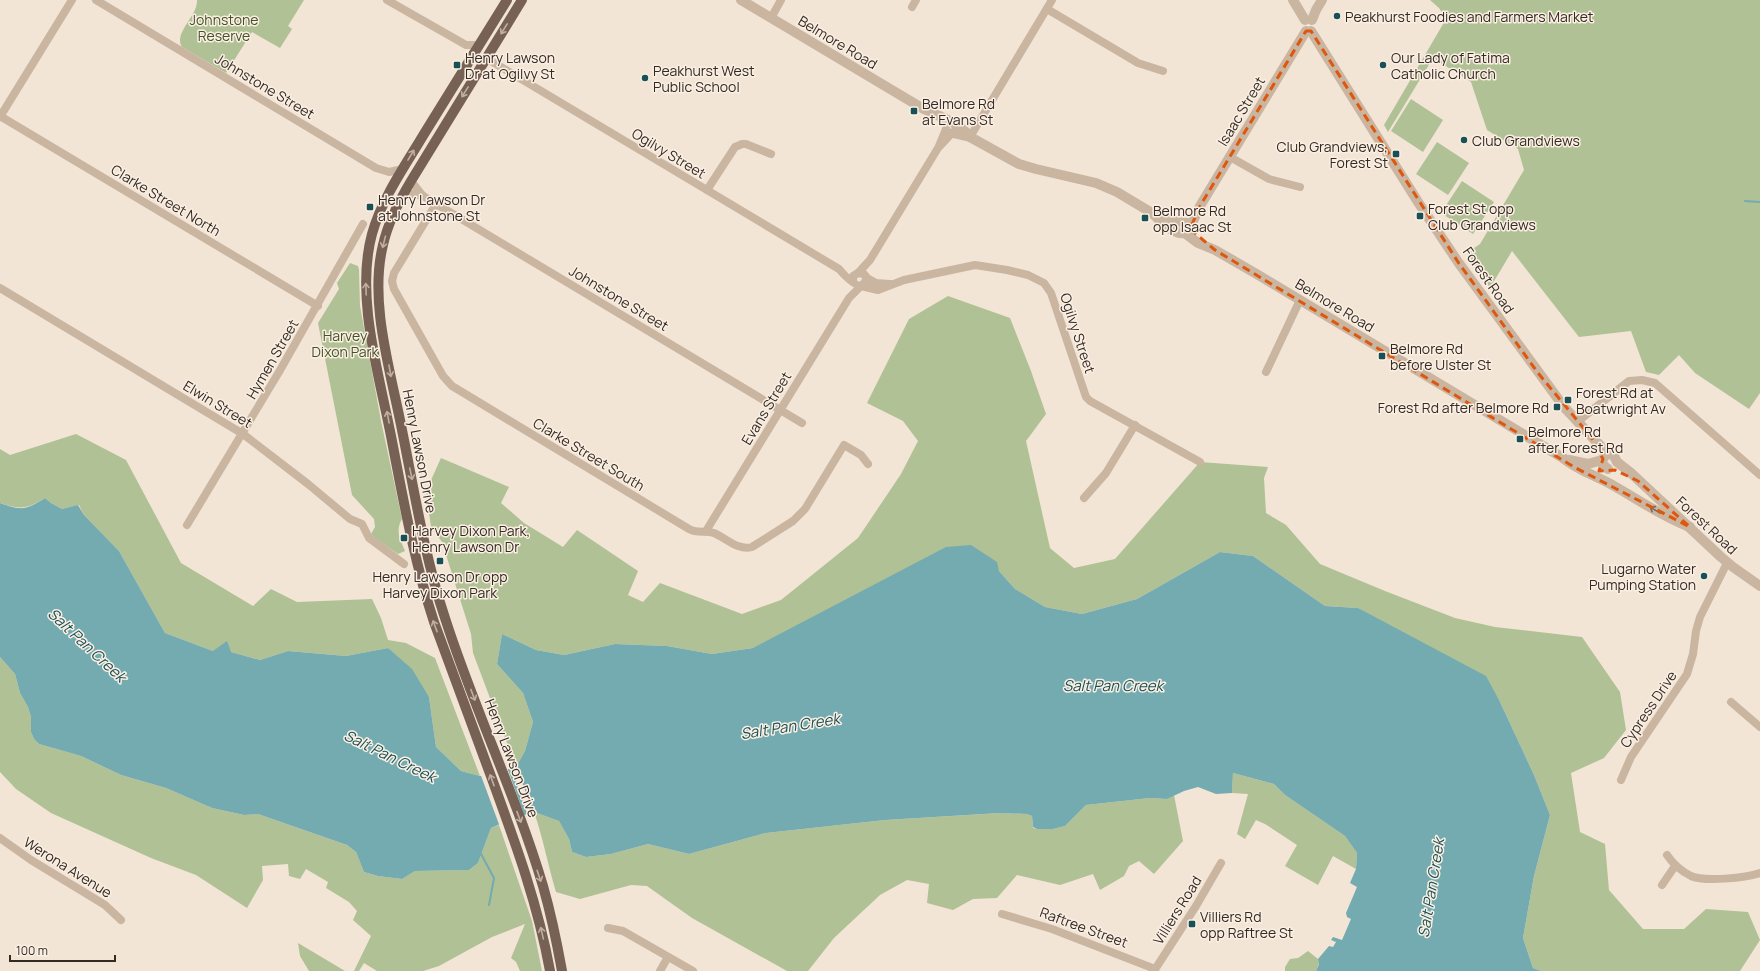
<svg xmlns="http://www.w3.org/2000/svg" width="1760" height="971" viewBox="0 0 1760 971" font-family="Manrope,sans-serif">
<rect width="100%" height="100%" fill="#f2e5d5"/>
<g fill="#b0c195">
<path d="M 197,0 L 304,0 L 288,26 L 292,29 L 280,48 L 252,32 L 226,73 L 182,47 C 173,33 198,16 197,0 Z"/>
<path d="M 1430,0 L 1760,0 L 1760,393 L 1749,409 L 1695,373 L 1679,355 L 1659,375 L 1646,372 L 1631,331 L 1579,337 L 1512,251 L 1490,288 L 1467,253 L 1480,244 L 1524,170 L 1518,149 L 1487,130 L 1471,82 L 1433,58 L 1388,132 L 1384,125 L 1446,19 L 1439,8 Z"/>
<path d="M 1411,99 L 1443,120 L 1423,152 L 1391,131 Z"/>
<path d="M 1437,142 L 1469,163 L 1448,195 L 1416,174 Z"/>
<path d="M 1462,181 L 1494,202 L 1473,234 L 1441,213 Z"/>
<path d="M 350,263 L 358,266 L 359,270 L 360,306 L 381,421 L 402,519 C 395,531 400,539 405,551 L 398,554 L 376,539 L 371,534 L 375,527 L 374,519 L 352,495 L 318,323 L 339,289 L 337,283 Z"/>
<path d="M 948,296 L 1010,318 L 1031,371 L 1046,414 L 1026,441 L 1050,548 L 1074,568 L 1115,559 L 1200,462 L 1268,467 L 1264,478 L 1266,513 L 1286,525 L 1320,564 L 1385,591 L 1455,618 L 1495,627 L 1582,637 L 1620,692 L 1626,730 L 1604,758 L 1571,773 L 1580,832 L 1605,844 L 1609,890 L 1643,929 L 1684,929 L 1706,909 L 1748,912 L 1760,940 L 1740,971 L 1541,971 L 1533,968 L 1523,938 L 1534,876 L 1550,815 L 1534,775 L 1500,702 L 1358,608 L 1325,606 L 1253,556 L 1220,552 L 1137,599 L 1082,614 L 1045,607 L 1015,589 L 999,571 L 753,648 L 712,654 L 667,646 L 615,644 L 564,655 L 536,650 L 502,634 L 497,664 L 523,693 L 533,722 L 525,751 L 516,767 L 473,653 L 471,634 L 442,542 L 431,527 L 426,491 L 441,458 L 509,487 L 501,503 L 524,523 L 563,547 L 577,530 L 638,571 L 628,595 L 643,602 L 660,583 L 742,614 L 781,600 L 858,538 L 901,474 L 918,441 L 903,421 L 867,403 L 909,319 Z"/>
<path d="M 76,434 L 126,460 L 181,563 L 253,606 L 271,589 L 297,602 L 372,599 L 381,618 L 388,640 L 406,643 L 435,658 L 480,776 L 461,771 L 436,747 L 429,697 L 388,648 L 346,656 L 288,651 L 260,660 L 231,652 L 213,651 L 165,633 L 119,551 L 84,515 L 79,505 L 62,509 L 51,503 L 45,498 C 27,509 21,510 0,503 L 0,449 L 10,455 Z"/>
<path d="M 0,657 L 15,674 L 20,693 L 28,707 L 31,717 L 31,732 L 34,739 L 39,744 L 81,756 L 121,775 L 166,788 L 212,808 L 244,815 L 258,814 L 347,845 L 356,852 L 364,872 L 378,876 L 402,879 L 415,871 L 469,870 L 478,863 L 491,828 L 499,825 L 532,921 L 542,971 L 520,971 L 516,962 L 511,958 L 525,924 L 492,937 L 439,966 L 423,971 L 377,971 L 364,963 L 359,971 L 354,971 L 371,936 L 353,920 L 357,911 L 349,902 L 326,888 L 328,882 L 306,869 L 300,879 L 289,876 L 288,864 L 262,866 L 263,880 L 247,908 L 196,875 L 151,858 L 51,813 L 16,789 L 0,772 Z"/>
<path d="M 1233,773 L 1274,784 L 1285,795 L 1345,836 L 1357,853 L 1356,869 L 1333,856 L 1318,885 L 1285,866 L 1297,845 L 1265,824 L 1256,820 L 1245,839 L 1237,834 L 1248,794 L 1232,793 Z"/>
<path d="M 1174,795 L 1183,841 L 1154,874 L 1139,861 L 1129,866 L 1124,876 L 1100,890 L 1093,874 L 1060,885 L 1017,875 L 997,898 L 973,899 L 953,910 L 927,903 L 929,884 L 907,880 L 880,895 L 834,938 L 808,971 L 787,971 L 692,918 L 647,886 L 631,885 L 580,899 L 556,892 C 548,865 543,838 534,812 L 559,821 L 569,839 L 572,852 L 586,857 L 611,854 L 648,844 L 689,854 L 766,833 L 885,820 L 1001,813 L 1027,814 L 1032,816 L 1033,828 L 1037,829 L 1053,829 L 1065,826 L 1086,805 L 1150,798 L 1167,799 Z"/>
<path d="M 298,943 L 345,971 L 309,971 L 300,956 Z"/>
<path d="M 1308,951 L 1318,959 L 1319,963 L 1316,971 L 1285,971 L 1285,967 L 1290,959 L 1298,958 Z"/>
</g>
<path fill="#73abb0" d="M 45,498 L 51,503 L 62,509 L 78,505 L 84,515 L 119,551 L 165,633 L 213,651 L 227,641 L 231,652 L 260,660 L 288,651 L 346,656 L 388,648 L 412,669 L 429,697 L 436,747 L 461,771 L 480,776 L 516,767 L 525,751 L 533,722 L 523,693 L 497,664 L 502,634 L 536,650 L 564,655 L 615,644 L 667,646 L 712,654 L 753,648 L 946,547 L 971,545 L 997,562 L 999,571 L 1015,589 L 1045,607 L 1082,614 L 1137,599 L 1220,552 L 1253,556 L 1325,606 L 1358,608 L 1486,676 L 1500,702 L 1534,775 L 1550,815 L 1534,876 L 1523,938 L 1533,968 L 1541,971 L 1316,971 L 1319,964 L 1318,959 L 1329,946 L 1333,947 L 1336,942 L 1331,940 L 1333,937 L 1342,940 L 1351,919 L 1347,917 L 1346,913 L 1357,887 L 1350,883 L 1356,869 L 1357,853 L 1345,836 L 1285,795 L 1274,784 L 1233,773 L 1232,793 L 1216,794 L 1198,787 L 1184,791 L 1167,799 L 1150,798 L 1086,805 L 1065,826 L 1053,829 L 1037,829 L 1033,827 L 1032,816 L 1027,814 L 1000,813 L 885,820 L 766,833 L 689,854 L 648,844 L 611,854 L 586,857 L 572,852 L 569,839 L 559,821 L 534,812 L 514,818 L 491,828 L 478,863 L 469,870 L 415,871 L 402,879 L 378,876 L 364,872 L 356,852 L 347,845 L 258,814 L 244,815 L 212,808 L 166,788 L 121,775 L 81,756 L 39,744 L 34,739 L 31,732 L 31,717 L 28,707 L 20,693 L 15,674 L 0,657 L 0,503 C 22,511 26,510 45,498 Z"/>
<g fill="#f2e5d5">
<path d="M 515,764 L 534,814 L 528,816 L 510,766 Z"/>
<path d="M 507,767 L 525,817 L 500,827 L 480,773 Z"/>
</g>
<g fill="none" stroke-linecap="round" stroke-linejoin="round">
<g stroke="#73abb0" stroke-width="2">
<path d="M 1745,201 L 1760,202"/>
<path d="M 481,854 L 494,878 L 489,905"/>
</g>
<g stroke="#cab5a1" stroke-width="8">
<path d="M 96,0 L 376,168 L 389,172 L 403,169"/>
<path d="M 387,0 L 466,45 L 479,45"/>
<path d="M 912,7 L 916,0"/>
<path d="M 1047,9 L 1138,63 L 1163,71"/>
<path d="M 771,18 L 781,0"/>
<path d="M 486,58 L 839,269 C 845,276 856,288 863,285 L 867,278 L 864,274 L 858,273 L 853,276 L 853,281"/>
<path d="M 0,116 L 318,306"/>
<path d="M 0,117 L 72,0"/>
<path d="M 970,137 L 1052,0"/>
<path d="M 939,146 L 946,129"/>
<path d="M 1230,157 L 1269,179 L 1300,187"/>
<path d="M 411,181 L 423,196 L 802,423"/>
<path d="M 707,190 L 735,147 L 742,144 L 746,144 L 771,154"/>
<path d="M 402,196 L 412,194 L 423,196"/>
<path d="M 436,204 L 394,273 L 392,281 L 394,289 L 443,376 L 452,386 L 467,395 L 689,529 C 698,534 705,530 714,533 C 726,538 738,551 752,547 L 793,521 L 805,509 L 844,445 L 861,455 L 868,464"/>
<path d="M 858,273 L 870,260 L 938,148 L 952,133"/>
<path d="M 867,278 L 876,283 L 890,284"/>
<path d="M 861,286 L 878,290 L 904,280 L 975,265 L 1007,270 L 1028,275 L 1044,283 L 1051,293 L 1086,397 L 1090,401 L 1200,462"/>
<path d="M 0,288 L 243,434 L 308,484 L 350,519 L 362,524 L 369,538 L 404,564"/>
<path d="M 1266,372 L 1300,300"/>
<path d="M 1577,422 L 1629,381 L 1642,380 L 1655,383 L 1760,475"/>
<path d="M 1084,498 L 1106,473 L 1135,425"/>
<path d="M 187,525 L 279,372 L 363,224"/>
<path d="M 706,531 L 849,298 L 861,286"/>
<path d="M 1731,702 L 1760,727"/>
<path d="M 1621,780 L 1631,757 L 1687,674 L 1693,654 L 1696,631 L 1700,617 L 1727,563"/>
<path d="M 0,838 L 31,860 L 105,905 L 121,920"/>
<path d="M 1667,855 C 1673,864 1681,871 1691,876 C 1704,882 1746,878 1760,873"/>
<path d="M 1662,885 L 1675,866"/>
<path d="M 1002,914 L 1052,929 L 1155,969"/>
<path d="M 608,928 L 623,931 L 693,971"/>
<path d="M 660,971 L 668,957"/>
<path d="M 1154,971 L 1196,906 L 1221,863"/>
</g>
<g stroke="#cab5a1" stroke-width="10">
<path d="M 741,0 L 922,108 C 936,115 962,124 970,137"/>
<path d="M 1293,0 L 1305,20"/>
<path d="M 1312,20 L 1316,10 L 1322,0"/>
<path d="M 1311,31 L 1418,202 L 1458,262 L 1564,407 L 1608,454"/>
<path d="M 953,133 L 970,137 L 1019,164 L 1036,169 L 1096,183 L 1117,192 L 1152,213 L 1177,222 L 1187,223 L 1190,228"/>
<path d="M 1152,213 C 1161,221 1175,238 1188,232 L 1200,206 L 1306,31"/>
<path d="M 1186,234 L 1198,243 L 1215,250 L 1260,276 L 1563,458 C 1579,471 1597,476 1614,486 C 1639,500 1663,517 1690,527"/>
<path d="M 1569,460 L 1588,464 L 1602,460"/>
<path d="M 1608,469 L 1603,465 L 1602,460 L 1606,455 L 1610,454 L 1614,456 L 1617,462 L 1631,473 L 1721,557 L 1733,567 L 1760,586"/>
</g>
<g stroke="#776154" stroke-width="10">
<path d="M 507,0 C 479,45 452,89 424,134 C 405,166 382,198 372,234 C 355,296 379,374 391,436 C 403,498 414,561 434,622 C 453,674 472,726 492,779 C 515,842 538,904 550,971"/>
<path d="M 522,0 L 411,181 C 399,201 388,222 383,245 C 369,301 390,369 401,425 C 414,489 424,555 445,618 C 474,709 516,795 543,886 C 551,914 557,943 562,971"/>
</g>
</g>
<defs><path id="oneway-shaft" d="M-6 0H5M1.5-3L5.5 0L1.5 3" fill="none" stroke-width="1.6" stroke-linecap="round" stroke-linejoin="round"/></defs>
<g stroke="#bfafa2">
<use href="#oneway-shaft" transform="translate(504 29) rotate(122)"/>
<use href="#oneway-shaft" transform="translate(465 92) rotate(122)"/>
<use href="#oneway-shaft" transform="translate(411 155) rotate(-59)"/>
<use href="#oneway-shaft" transform="translate(384 242) rotate(104)"/>
<use href="#oneway-shaft" transform="translate(366 289) rotate(-92)"/>
<use href="#oneway-shaft" transform="translate(390 371) rotate(80)"/>
<use href="#oneway-shaft" transform="translate(388 417) rotate(-101)"/>
<use href="#oneway-shaft" transform="translate(411 474) rotate(78)"/>
<use href="#oneway-shaft" transform="translate(435 626) rotate(-110)"/>
<use href="#oneway-shaft" transform="translate(473 695) rotate(69)"/>
<use href="#oneway-shaft" transform="translate(492 780) rotate(-110)"/>
<use href="#oneway-shaft" transform="translate(519 817) rotate(69)"/>
<use href="#oneway-shaft" transform="translate(539 876) rotate(71)"/>
<use href="#oneway-shaft" transform="translate(542 933) rotate(-103)"/>
</g>
<use stroke="#78695c" href="#oneway-shaft" transform="translate(1655 510) rotate(-148)"/>
<path fill="none" stroke="#df570d" stroke-width="3" stroke-dasharray="8 5" stroke-linejoin="round" d="M 1306,31 L 1311,31 L 1458,262 L 1538,373 L 1591,437 L 1603,459 L 1599,471 L 1615,470 L 1638,481 L 1690,527 L 1574,467 L 1215,250 L 1190,229 L 1200,206 Z"/>
<g fill="#185057" stroke="#faefe2" stroke-width="1.5">
<circle cx="1337" cy="16" r="4"/>
<rect x="453" y="61" width="8" height="8" rx="2"/>
<circle cx="1383" cy="65" r="4"/>
<circle cx="645" cy="78" r="4"/>
<rect x="910" y="107" width="8" height="8" rx="2"/>
<circle cx="1464" cy="140" r="4"/>
<rect x="1392" y="150" width="8" height="8" rx="2"/>
<rect x="366" y="203" width="8" height="8" rx="2"/>
<rect x="1416" y="212" width="8" height="8" rx="2"/>
<rect x="1141" y="214" width="8" height="8" rx="2"/>
<rect x="1378" y="352" width="8" height="8" rx="2"/>
<rect x="1564" y="396" width="8" height="8" rx="2"/>
<rect x="1553" y="403" width="8" height="8" rx="2"/>
<rect x="1516" y="435" width="8" height="8" rx="2"/>
<rect x="400" y="534" width="8" height="8" rx="2"/>
<rect x="436" y="557" width="8" height="8" rx="2"/>
<circle cx="1704" cy="576" r="4"/>
<rect x="1188" y="920" width="8" height="8" rx="2"/>
</g>
<g text-anchor="middle" dominant-baseline="central" stroke-width="3" stroke-linejoin="round" paint-order="stroke">
<g font-size="14" fill="#342a24" stroke="#faefe2" text-anchor="start">
<text x="1345" y="16">Peakhurst Foodies and Farmers Market</text>
<text x="465" y="57">Henry Lawson<tspan x="465" dy="16">Dr at Ogilvy St</tspan></text>
<text x="1391" y="57">Our Lady of Fatima<tspan x="1391" dy="16">Catholic Church</tspan></text>
<text x="653" y="70">Peakhurst West<tspan x="653" dy="16">Public School</tspan></text>
<text x="922" y="103">Belmore Rd<tspan x="922" dy="16">at Evans St</tspan></text>
<text x="1472" y="140">Club Grandviews</text>
<text x="1388" y="146" text-anchor="end">Club Grandviews,<tspan x="1388" dy="16">Forest St</tspan></text>
<text x="378" y="199">Henry Lawson Dr<tspan x="378" dy="16">at Johnstone St</tspan></text>
<text x="1428" y="208">Forest St opp<tspan x="1428" dy="16">Club Grandviews</tspan></text>
<text x="1153" y="210">Belmore Rd<tspan x="1153" dy="16">opp Isaac St</tspan></text>
<text x="1390" y="348">Belmore Rd<tspan x="1390" dy="16">before Ulster St</tspan></text>
<text x="1576" y="392">Forest Rd at<tspan x="1576" dy="16">Boatwright Av</tspan></text>
<text x="1549" y="407" text-anchor="end">Forest Rd after Belmore Rd</text>
<text x="1528" y="431">Belmore Rd<tspan x="1528" dy="16">after Forest Rd</tspan></text>
<text x="412" y="530">Harvey Dixon Park,<tspan x="412" dy="16">Henry Lawson Dr</tspan></text>
<text x="1696" y="568" text-anchor="end">Lugarno Water<tspan x="1696" dy="16">Pumping Station</tspan></text>
<text x="440" y="576" text-anchor="middle">Henry Lawson Dr opp<tspan x="440" dy="16">Harvey Dixon Park</tspan></text>
<text x="1200" y="916">Villiers Rd<tspan x="1200" dy="16">opp Raftree St</tspan></text>
</g>
<g font-size="14" fill="#415327" stroke="#faefe2">
<text x="224" y="19">Johnstone<tspan x="224" dy="16">Reserve</tspan></text>
<text x="345" y="335">Harvey<tspan x="345" dy="16">Dixon Park</tspan></text>
</g>
<g font-size="14" fill="#342a24" stroke="#faefe2">
<text transform="translate(838 42) rotate(31)">Belmore Road</text>
<text transform="translate(265 86) rotate(31)">Johnstone Street</text>
<text transform="translate(1241 111) rotate(-59)">Isaac Street</text>
<text transform="translate(669 153) rotate(31)">Ogilvy Street</text>
<text transform="translate(166 200) rotate(31)">Clarke Street North</text>
<text transform="translate(1489 280) rotate(55)">Forest Road</text>
<text transform="translate(619 298) rotate(31)">Johnstone Street</text>
<text transform="translate(1335 305) rotate(31)">Belmore Road</text>
<text transform="translate(1078 333) rotate(72)">Ogilvy Street</text>
<text transform="translate(272 359) rotate(-60)">Hymen Street</text>
<text transform="translate(218 404) rotate(31)">Elwin Street</text>
<text transform="translate(766 408) rotate(-59)">Evans Street</text>
<text transform="translate(420 451) rotate(79)">Henry Lawson Drive</text>
<text transform="translate(589 454) rotate(31)">Clarke Street South</text>
<text transform="translate(1707 525) rotate(43)">Forest Road</text>
<text transform="translate(1648 709) rotate(-56)">Cypress Drive</text>
<text transform="translate(512 758) rotate(69)">Henry Lawson Drive</text>
<text transform="translate(68 867) rotate(32)">Werona Avenue</text>
<text transform="translate(1177 910) rotate(-58)">Villiers Road</text>
<text transform="translate(1084 927) rotate(20)">Raftree Street</text>
</g>
<g font-size="15" font-style="italic" fill="#185057" stroke="#faefe2">
<text transform="translate(87 645) rotate(43)">Salt Pan Creek</text>
<text x="1113" y="685">Salt Pan Creek</text>
<text transform="translate(790 726) rotate(-9)">Salt Pan Creek</text>
<text transform="translate(390 756) rotate(26)">Salt Pan Creek</text>
<text transform="translate(1431 888) rotate(-81)">Salt Pan Creek</text>
</g>
</g>
<path d="M10 955v6h105v-6" fill="none" stroke="#342a24" stroke-width="2"/>
<text x="16" y="955" font-size="12" fill="#342a24" stroke="#faefe2" stroke-width="3" paint-order="stroke">100 m</text>
</svg>
